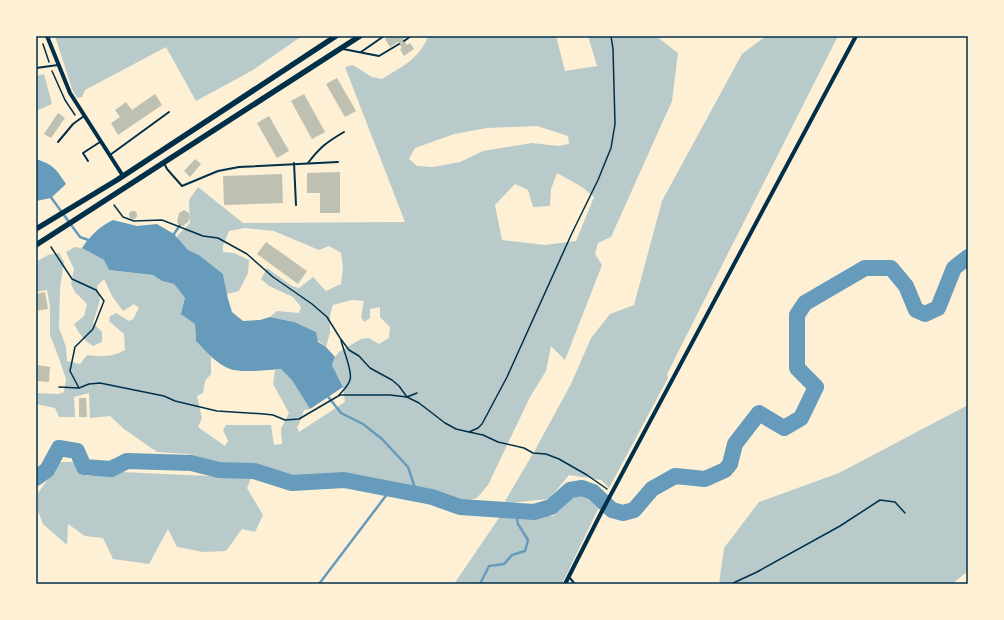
<svg xmlns="http://www.w3.org/2000/svg" width="1004" height="620" viewBox="0 0 1004 620" font-family="'Work Sans',sans-serif">
<rect width="100%" height="100%" fill="#fdf0d5"/>
<g fill="#b9caca" fill-rule="evenodd">
<path d="M 55,36 L 302,36 L 253,70 L 196,101 L 166,47 L 85,90 L 82,97 L 77,98 L 72,89 Z"/>
<path d="M 428,36 L 556,36 L 565,71 L 597,66 L 588,36 L 656,36 L 678,53 L 672,101 L 611,237 L 598,243 L 595,254 L 602,265 L 565,360 L 551,346 L 546,371 L 530,397 L 488,485 L 477,498 L 464,501 L 392,483 L 346,475 L 296,476 L 256,466 L 223,464 L 188,454 L 157,452 L 124,429 L 110,416 L 90,418 L 89,393 L 74,397 L 75,417 L 59,417 L 55,408 L 36,404 L 36,393 L 58,394 L 64,392 L 66,379 L 59,358 L 50,335 L 50,307 L 47,290 L 36,292 L 36,262 L 48,255 L 59,253 L 64,262 L 60,288 L 59,328 L 66,347 L 67,361 L 80,364 L 87,355 C 101,357 112,357 125,350 L 124,334 L 109,321 L 110,316 L 116,313 L 129,321 L 133,319 L 139,308 L 134,304 L 123,311 L 112,296 L 104,279 L 97,286 L 100,300 L 93,323 L 102,332 L 102,342 L 93,346 C 84,340 79,334 74,324 L 84,316 L 87,304 L 75,292 L 71,284 L 74,269 L 66,252 L 75,247 L 82,248 L 104,260 L 109,270 L 153,275 L 162,281 L 174,284 L 185,298 L 195,324 L 196,341 L 211,357 L 211,374 L 205,381 L 203,393 L 197,396 L 202,418 L 198,427 L 225,446 L 228,441 L 223,430 L 226,425 L 271,425 L 274,445 L 282,444 L 281,429 L 289,413 L 273,384 L 275,370 L 281,369 L 292,379 L 310,409 L 304,410 L 299,424 L 297,427 L 299,432 L 345,402 L 343,387 L 332,365 L 335,357 L 339,352 L 361,339 L 369,338 L 379,344 L 389,338 L 390,327 L 380,317 L 380,307 L 370,309 L 370,318 L 364,322 L 361,317 L 364,301 L 352,300 L 333,305 L 330,315 L 330,333 L 326,347 L 294,322 L 270,317 L 277,311 L 299,313 L 301,307 L 293,297 L 269,286 L 261,279 L 267,268 L 292,286 L 299,288 L 313,277 L 326,291 L 341,284 L 343,267 L 341,253 L 329,246 L 319,250 L 274,231 L 245,228 L 229,231 L 223,246 L 223,252 L 234,253 L 249,260 L 248,273 L 239,291 L 227,294 L 223,274 L 199,255 L 188,250 L 179,241 L 177,236 L 190,223 L 189,200 L 198,187 L 243,223 L 405,222 L 345,67 L 353,65 L 372,77 L 382,79 C 401,67 420,59 428,36 ZM 537,126 L 568,136 L 569,144 L 558,146 L 532,143 L 483,151 L 460,162 L 432,167 L 417,166 L 409,159 L 415,148 L 454,134 L 487,128 ZM 557,173 L 582,187 L 594,197 L 576,241 L 545,245 L 502,240 L 495,205 L 515,184 L 528,190 L 533,207 L 550,206 L 551,189 Z"/>
<path d="M 766,36 L 838,36 L 667,374 L 668,378 L 609,488 L 601,480 L 569,475 L 549,499 L 509,503 L 505,501 L 535,450 L 571,384 L 591,338 L 610,314 L 634,305 L 662,201 L 742,54 Z"/>
<path d="M 44,74 L 52,104 L 36,111 L 36,76 Z"/>
<path d="M 968,405 L 968,571 L 952,584 L 719,584 L 724,548 L 759,502 L 839,473 Z"/>
<path d="M 60,462 L 73,462 L 87,476 L 122,472 L 251,478 L 247,488 L 263,515 L 255,532 L 242,529 L 226,551 L 203,552 L 177,547 L 168,529 L 149,564 L 113,559 L 103,538 L 85,536 L 68,524 L 67,545 L 43,524 L 38,511 L 38,493 Z"/>
<path d="M 574,492 L 588,493 L 599,507 L 562,584 L 454,584 L 501,515 L 523,516 L 554,516 L 562,501 L 567,499 Z"/>
</g>
<g fill="#669bbc">
<path d="M 36,159 C 54,165 56,169 66,184 L 51,198 L 36,201 Z"/>
<path d="M 113,220 L 137,226 L 157,224 L 174,234 L 188,250 L 199,255 L 223,274 L 228,299 L 232,312 L 243,321 L 260,320 L 270,317 L 294,322 L 316,332 L 318,342 L 326,347 L 335,357 L 332,365 L 343,387 L 310,409 L 292,380 L 281,369 C 269,370 241,373 230,369 C 218,365 204,350 196,341 L 195,324 L 181,314 L 185,298 L 174,284 L 162,281 L 153,275 L 109,270 L 104,260 L 82,248 C 90,236 100,226 113,220 Z"/>
</g>
<g fill="none" stroke-linecap="round" stroke-linejoin="round">
<g stroke="#669bbc" stroke-width="2.5">
<path d="M 50,196 L 80,237 L 91,241"/>
<path d="M 174,234 L 180,225"/>
<path d="M 326,394 L 341,413 L 363,424 L 382,439 L 408,467 L 417,494"/>
<path d="M 319,584 L 391,489"/>
<path d="M 480,584 L 489,566 L 504,564 L 512,555 L 525,551 L 528,540 L 518,524 L 515,510"/>
</g>
<path stroke="#669bbc" stroke-width="16" d="M 36,478 L 47,470 L 59,448 L 77,451 L 84,467 L 111,469 L 127,461 L 191,463 L 219,470 L 254,471 L 292,483 L 344,480 L 432,497 L 460,507 L 534,512 L 551,507 L 570,490 L 582,488 L 593,492 L 612,510 L 623,513 L 634,510 L 652,489 L 675,476 L 705,479 L 725,470 L 730,464 L 735,444 L 759,413 L 784,428 L 801,418 L 816,387 L 797,368 L 797,315 L 805,303 L 865,268 L 891,268 L 906,286 L 916,310 L 925,314 L 938,308 L 954,268 L 968,257"/>
</g>
<g fill="#bec0b2">
<path d="M 390,36 L 407,36 L 403,39 L 407,45 L 410,43 L 414,49 L 404,56 L 400,49 L 402,48 L 398,42 L 390,47 L 385,39 Z"/>
<path d="M 337,78 L 356,111 L 345,117 L 326,84 Z"/>
<path d="M 155,94 L 162,105 L 118,135 L 111,123 L 120,117 L 115,110 L 126,102 L 132,110 Z"/>
<path d="M 304,94 L 325,132 L 312,139 L 291,101 Z"/>
<path d="M 58,113 L 65,118 L 51,138 L 44,134 Z"/>
<path d="M 269,116 L 289,151 L 277,158 L 257,123 Z"/>
<path d="M 195,159 L 201,164 L 190,177 L 184,171 Z"/>
<path d="M 340,172 L 340,213 L 320,213 L 320,193 L 307,193 L 307,173 Z"/>
<path d="M 282,174 L 283,203 L 224,205 L 223,176 Z"/>
<path d="M 184,210 L 189,213 L 190,217 L 189,221 L 183,226 L 177,223 L 179,213 Z"/>
<circle cx="133" cy="215" r="4"/>
<path d="M 266,242 L 307,271 L 298,284 L 257,254 Z"/>
<path d="M 45,292 L 48,309 L 36,311 L 36,294 Z"/>
<path d="M 36,360 L 38,361 L 37,365 L 50,367 L 49,382 L 36,381 Z"/>
<path d="M 79,398 L 86,398 L 87,417 L 79,417 Z"/>
</g>
<g fill="none" stroke-linecap="round" stroke-linejoin="round">
<g stroke="#003049" stroke-width="1.5">
<path d="M 43,44 L 49,62"/>
<path d="M 52,71 L 65,100 L 75,115"/>
<path d="M 114,205 L 123,217 L 134,221 L 162,220 L 203,236 L 218,238 L 247,254 L 273,277 L 312,304 L 327,317 L 340,338 L 349,350 L 359,356 L 370,368 L 392,380 L 399,386 L 407,397 L 419,403 L 445,423 L 456,429 L 469,432 L 478,428 L 482,424 L 507,377 L 572,233 L 598,180 L 611,148 L 615,124 L 613,49 L 611,36"/>
<path d="M 51,247 L 72,279 L 96,290 L 104,301 L 93,329 L 75,347 L 70,371 L 79,388"/>
<path d="M 59,387 L 79,388 L 89,384 L 100,383 L 164,396 L 175,401 L 217,411 L 264,414 L 273,415 L 285,420 L 299,419 L 340,395 L 390,395 L 407,397 L 417,393"/>
<path d="M 339,395 C 343,391 348,386 350,380 C 353,371 343,350 341,340"/>
<path d="M 469,432 L 483,435 L 498,442 L 524,448 L 533,453 L 546,454 L 559,459 L 587,475 L 607,489"/>
<path d="M 731,584 L 757,572 L 840,526 L 880,500 L 895,502 L 905,513"/>
</g>
<g stroke="#003049" stroke-width="2">
<path d="M 404,41 L 411,36"/>
<path d="M 343,49 L 379,56 L 399,44"/>
<path d="M 361,52 L 384,36"/>
<path d="M 36,68 L 58,65"/>
<path d="M 58,142 L 73,124 L 84,116"/>
<path d="M 110,155 L 169,112"/>
<path d="M 88,161 L 83,153 L 100,142"/>
<path d="M 164,163 L 167,169 L 182,186 L 218,171 L 239,167 L 338,162"/>
<path d="M 294,163 L 296,205"/>
<path d="M 308,163 C 320,147 327,142 344,132"/>
<path d="M 569,577 L 575,584"/>
</g>
<g stroke="#003049" stroke-width="4">
<path d="M 47,36 L 70,93 L 123,176"/>
<path d="M 565,584 L 601,513 L 856,36"/>
</g>
<g stroke="#003049" stroke-width="5.5">
<path d="M 36,229 L 117,180 L 336,36"/>
<path d="M 36,245 L 360,36"/>
</g>
</g>
<rect width="1004" height="620" fill="none" stroke="#fdf0d5" stroke-width="74"/>
<rect x="37" y="37" width="930" height="546" fill="none" stroke="#003049" stroke-width="1.5"/>
</svg>
